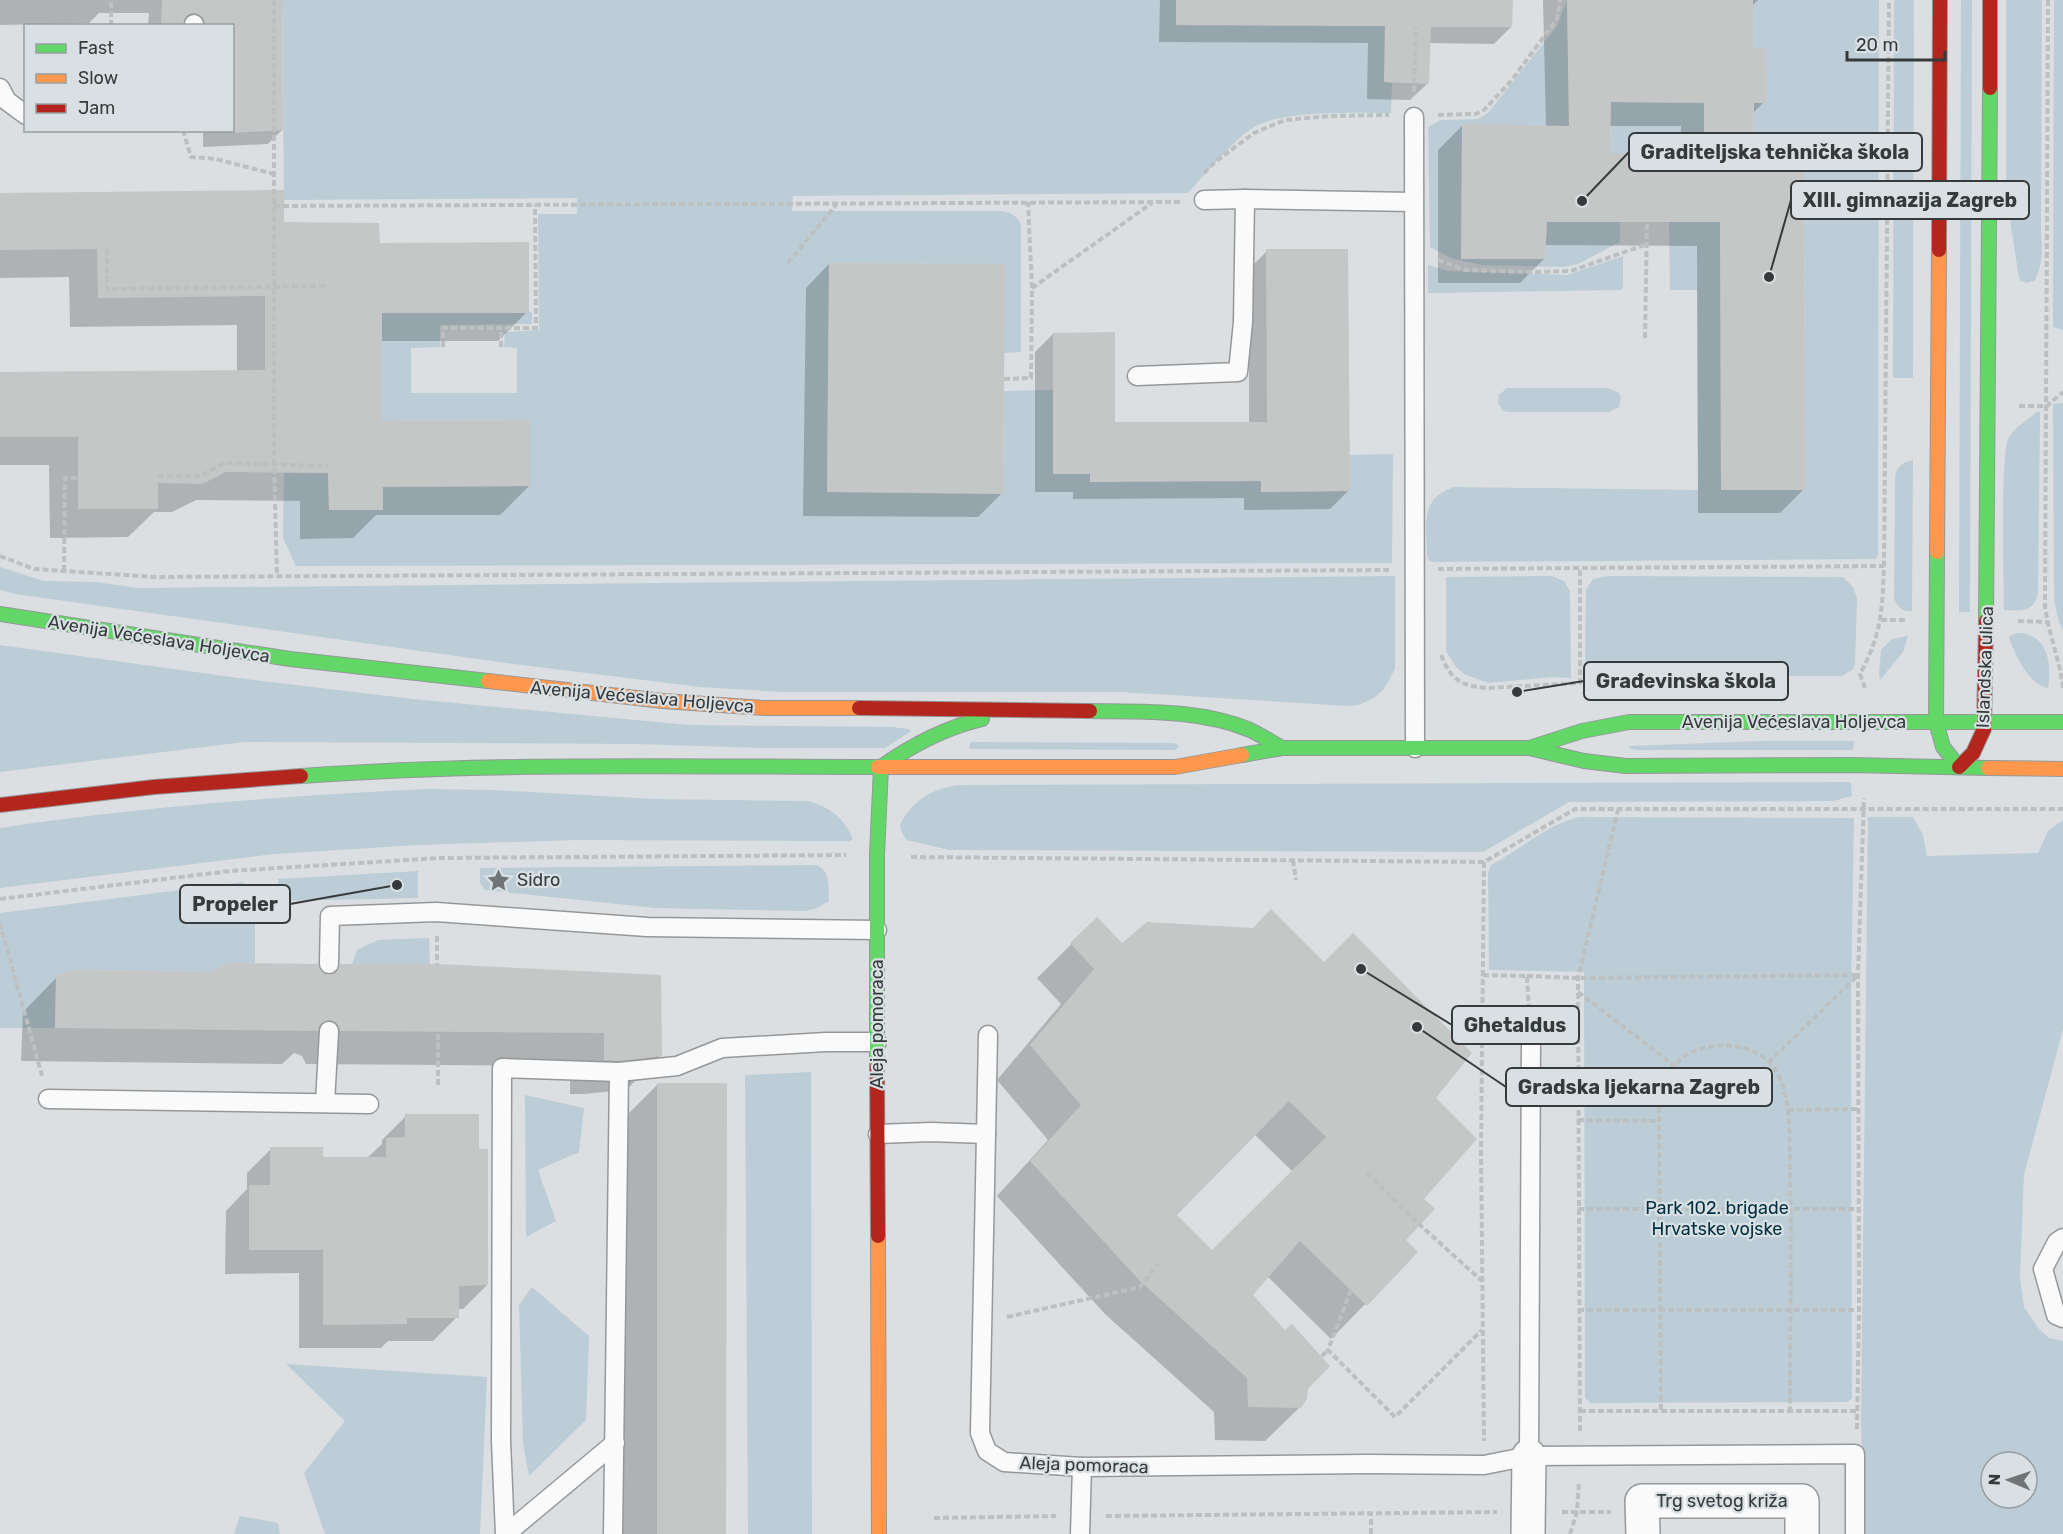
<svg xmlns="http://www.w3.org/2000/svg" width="2063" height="1534" viewBox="0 0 2063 1534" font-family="Rubik,sans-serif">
<rect width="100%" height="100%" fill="#dbdfe1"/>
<g fill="#bccdd7" fill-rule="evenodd">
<path d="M 282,0 L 1176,0 L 1176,25 L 1385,26 L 1384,82 L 1392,83 L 1391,113 C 1357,113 1282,110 1254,127 C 1233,140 1205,175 1188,193 L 793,196 L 792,211 L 1002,211 C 1012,213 1017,216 1021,225 L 1021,352 L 1004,353 L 1005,264 L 829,263 L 827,492 L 1003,494 L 1004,391 L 1053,390 L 1053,474 L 1261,473 L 1262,492 L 1349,491 L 1349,455 L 1393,454 L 1392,563 L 296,566 L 283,538 L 284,473 L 328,473 L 329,510 L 383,510 L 383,487 L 530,486 L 530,420 L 382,421 L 382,313 L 532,312 L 532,324 L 440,325 L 440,347 L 411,348 L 411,393 L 517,393 L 517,348 L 504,347 L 505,332 L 539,330 L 538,214 L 577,214 L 577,198 L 284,200 Z"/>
<path d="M 1567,0 L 1569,126 L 1462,125 L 1461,259 L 1545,259 L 1547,222 L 1620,222 L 1620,242 L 1578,264 L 1564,267 L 1483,265 L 1453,259 L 1430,247 L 1428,127 L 1441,120 L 1478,119 L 1488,113 L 1557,26 Z"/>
<path d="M 1753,0 L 1879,0 L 1878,554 L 1876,559 L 1433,562 L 1429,560 L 1427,555 C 1427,524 1419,499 1454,487 L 1698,490 L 1697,290 L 1670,290 L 1669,222 L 1720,222 L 1721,490 L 1805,490 L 1804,153 L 1753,153 L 1754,103 L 1766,102 L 1765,49 L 1753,48 Z"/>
<path d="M 1894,0 L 1914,0 L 1913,378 L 1894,378 L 1893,375 Z"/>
<path d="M 1961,0 L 1972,0 L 1970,612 L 1959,612 Z"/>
<path d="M 2006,0 L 2042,0 L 2041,236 C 2043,252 2042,265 2035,280 L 2027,283 L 2020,281 L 2018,272 L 2006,194 Z"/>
<path d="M 2054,0 L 2063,0 L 2063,330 L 2053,327 Z"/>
<path d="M 1611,102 L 1704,103 L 1704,153 L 1610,153 Z"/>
<path d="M 1623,256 L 1623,287 L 1621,290 L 1428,293 L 1428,265 L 1448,271 L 1567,275 Z"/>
<path d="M 1507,388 L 1608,388 L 1619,393 L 1621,398 L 1619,407 L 1609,412 L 1509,412 L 1503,411 L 1498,403 L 1499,395 Z"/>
<path d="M 2063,403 L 2063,630 L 2059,622 L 2054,600 L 2053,404 Z"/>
<path d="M 2037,412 L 2040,412 L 2040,422 L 2038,592 C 2035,612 2021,611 2004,610 C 2004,584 2000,450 2009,437 C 2015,427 2028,420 2037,412 Z"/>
<path d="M 1913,460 L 1912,611 C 1903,612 1897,607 1894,598 L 1895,477 C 1896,467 1903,462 1913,460 Z"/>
<path d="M 0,567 L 44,581 L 95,582 L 138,588 L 1395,576 L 1395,669 L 1384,689 L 1374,698 L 1359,705 L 1347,706 L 1121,692 L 783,692 L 700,687 L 506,663 L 15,594 L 0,590 Z"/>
<path d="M 1552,576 L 1564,581 L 1570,591 L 1571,678 L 1552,677 L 1488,683 L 1464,674 L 1456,667 L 1446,651 L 1446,577 Z"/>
<path d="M 1608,576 L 1843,577 L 1853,587 L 1857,598 L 1855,665 L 1852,670 L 1842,676 L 1601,676 L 1591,674 L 1587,670 L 1585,659 L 1586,590 L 1593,579 Z"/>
<path d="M 2017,633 C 2048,633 2052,664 2048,688 C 2028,684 2016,656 2009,638 L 2011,635 Z"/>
<path d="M 1908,636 L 1903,652 L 1880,680 L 1879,674 L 1881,650 L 1892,639 Z"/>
<path d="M 0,645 L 246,679 L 413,699 L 689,725 L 892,727 L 908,729 L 911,731 L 885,748 L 762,748 L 636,744 L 245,742 L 0,772 Z"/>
<path d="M 1762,741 L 1854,741 L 1853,750 L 1636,750 L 1629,748 L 1630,746 Z"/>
<path d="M 973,742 L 1174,743 L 1179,746 L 1175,750 L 969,749 L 970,743 Z"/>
<path d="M 1849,782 L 1851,782 L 1852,796 L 1834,801 L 1569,802 L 1483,852 L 949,850 L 907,840 L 902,833 L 900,825 C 911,801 934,787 961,785 Z"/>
<path d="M 425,789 L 493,790 L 654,799 L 808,801 C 830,807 844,818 853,839 L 849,841 L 577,840 L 417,845 L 275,854 L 0,888 L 0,828 C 141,807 283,796 425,789 Z"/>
<path d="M 1580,817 L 1854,818 L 1851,992 L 1852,1398 L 1848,1402 L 1591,1403 L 1585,1398 L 1584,972 L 1489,970 L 1488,872 L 1491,865 C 1518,851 1551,822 1580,817 Z"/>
<path d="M 1868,817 L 1913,817 L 1923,835 L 1927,856 L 2038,853 L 2048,831 L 2063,820 L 2063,1029 L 2024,1175 L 2020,1278 L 2024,1307 L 2039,1329 L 2049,1338 L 2063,1341 L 2063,1534 L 1864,1534 L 1861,1419 ZM 1991,1462 L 2027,1462 L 2027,1498 L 1991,1498 Z"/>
<path d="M 817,865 C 831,872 828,887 829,901 L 817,908 L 805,911 L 655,908 L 485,890 L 480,883 L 480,868 Z"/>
<path d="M 418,871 L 418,898 L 278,901 L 278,879 Z"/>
<path d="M 243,882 L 255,900 L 255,963 L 229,963 L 210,972 L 72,970 L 56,976 L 55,1028 L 0,1028 L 0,913 Z"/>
<path d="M 429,938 L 430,965 L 352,964 L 357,950 L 378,940 Z"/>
<path d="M 811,1072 L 812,1534 L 748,1534 L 745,1075 Z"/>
<path d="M 525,1095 L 584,1108 L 579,1152 L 538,1170 L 556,1221 L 526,1237 Z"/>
<path d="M 532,1287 L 589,1336 L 586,1420 L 529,1476 L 523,1443 L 519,1305 Z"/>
<path d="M 286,1364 L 487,1377 L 480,1534 L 325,1534 L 304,1473 L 345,1421 Z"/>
<path d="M 240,1516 L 278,1523 L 280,1534 L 234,1534 Z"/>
</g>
<g fill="#0003" fill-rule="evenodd">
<path d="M 0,0 L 280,0 L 282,130 L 268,144 L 203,147 L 203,130 L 232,130 L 232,26 L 148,26 L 149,13 L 99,13 L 89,23 L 0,25 Z"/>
<path d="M 1160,0 L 1511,0 L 1511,27 L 1494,44 L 1429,43 L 1428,83 L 1410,100 L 1367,99 L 1368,43 L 1159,42 Z"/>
<path d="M 1543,0 L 1758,0 L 1752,6 L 1751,49 L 1764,102 L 1752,114 L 1751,154 L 1804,489 L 1780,513 L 1698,513 L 1697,246 L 1544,245 L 1544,259 L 1520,283 L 1438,283 L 1438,150 L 1462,126 L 1546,127 ZM 1609,126 L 1681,126 L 1680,155 L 1608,155 Z"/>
<path d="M 0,195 L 282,224 L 378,245 L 527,312 L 498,341 L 380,341 L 381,422 L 529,486 L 500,515 L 376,515 L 353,538 L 300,539 L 300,501 L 196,500 L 172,512 L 154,512 L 128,537 L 50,538 L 49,465 L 0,465 L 0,373 L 237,372 L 237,325 L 70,327 L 69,277 L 0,278 Z"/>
<path d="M 1267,251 L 1348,491 L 1330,509 L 1244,510 L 1244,498 L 1073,499 L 1073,492 L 1035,492 L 1035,352 L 1053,334 L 1114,424 L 1249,423 L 1249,269 Z"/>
<path d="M 829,264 L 1002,493 L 978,517 L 803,516 L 806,288 Z"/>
<path d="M 1097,919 L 1122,945 L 1434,1098 L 1421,1200 L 1404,1240 L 1416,1252 L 1331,1339 L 1267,1276 L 1251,1295 L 1306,1388 L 1300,1407 L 1265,1441 L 1215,1440 L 1214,1412 L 1105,1314 L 997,1196 L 1048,1140 L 997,1080 L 1061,1004 L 1037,978 ZM 1254,1134 L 1293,1172 L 1212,1252 L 1175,1215 Z"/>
<path d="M 317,965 L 322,975 L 330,977 L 341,965 L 659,977 L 660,1056 L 626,1090 L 583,1094 L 570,1094 L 570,1066 L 306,1064 L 302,1056 L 294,1053 L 282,1064 L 21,1061 L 23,1012 L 57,977 L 210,974 Z"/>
<path d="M 658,1084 L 725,1534 L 623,1534 L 623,1119 Z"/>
<path d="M 406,1116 L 478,1151 L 487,1285 L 463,1309 L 457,1309 L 457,1317 L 433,1341 L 388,1341 L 381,1348 L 299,1348 L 299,1273 L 225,1274 L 226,1211 L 247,1189 L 247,1173 L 271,1149 L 321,1159 L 367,1158 L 382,1144 L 382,1140 Z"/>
</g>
<g fill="#c5c6c6" fill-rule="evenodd">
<path d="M 162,0 L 282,0 L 283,130 L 232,133 L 232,26 L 205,26 L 203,18 L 195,13 L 189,14 L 185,18 L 183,26 L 161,26 Z"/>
<path d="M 1176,0 L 1513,0 L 1512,27 L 1431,27 L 1429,84 L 1384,82 L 1385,26 L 1176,25 Z"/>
<path d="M 1567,0 L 1753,0 L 1753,48 L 1765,48 L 1766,103 L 1754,103 L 1753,153 L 1804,153 L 1805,490 L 1721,490 L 1720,222 L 1547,222 L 1545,259 L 1461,259 L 1462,124 L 1569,126 ZM 1611,102 L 1704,103 L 1704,153 L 1610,153 Z"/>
<path d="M 284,190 L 284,222 L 379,223 L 380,243 L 529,242 L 529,313 L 382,313 L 382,421 L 530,420 L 530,486 L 383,487 L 383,510 L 329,510 L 328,473 L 226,472 L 202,484 L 158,483 L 158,509 L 78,509 L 78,437 L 0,437 L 0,372 L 265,370 L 265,296 L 98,298 L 97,249 L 0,250 L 0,193 Z"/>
<path d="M 1266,249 L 1348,249 L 1350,491 L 1261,492 L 1261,481 L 1090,482 L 1090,474 L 1053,474 L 1053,333 L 1115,332 L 1115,422 L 1267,422 Z"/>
<path d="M 829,263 L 1005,264 L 1003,494 L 827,492 Z"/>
<path d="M 1271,909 L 1324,962 L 1353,933 L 1472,1053 L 1436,1098 L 1477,1139 L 1424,1199 L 1435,1209 L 1406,1240 L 1418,1252 L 1367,1306 L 1300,1241 L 1253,1295 L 1285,1330 L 1292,1324 L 1330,1366 L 1308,1389 L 1307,1399 L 1301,1408 L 1248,1407 L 1247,1378 L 1139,1280 L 1030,1161 L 1081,1105 L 1030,1045 L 1094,969 L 1070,943 L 1097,917 L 1122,943 L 1147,922 L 1253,928 ZM 1289,1101 L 1326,1137 L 1212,1250 L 1177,1215 Z"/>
<path d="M 229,963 L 318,964 L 319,970 L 328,975 L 335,974 L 340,964 L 437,964 L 661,975 L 662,1056 L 619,1061 L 604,1060 L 604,1033 L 340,1031 L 336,1022 L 329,1020 L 320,1024 L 318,1031 L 55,1028 L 56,976 L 72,970 L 210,972 Z"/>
<path d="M 657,1083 L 727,1083 L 726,1534 L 657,1534 Z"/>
<path d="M 405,1114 L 479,1114 L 479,1149 L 488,1149 L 488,1285 L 459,1286 L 459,1318 L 407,1318 L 407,1324 L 323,1325 L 323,1250 L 249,1250 L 249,1185 L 270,1185 L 270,1147 L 323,1147 L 323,1157 L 386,1157 L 386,1138 L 405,1137 Z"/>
</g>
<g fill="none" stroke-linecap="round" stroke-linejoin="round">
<defs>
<g id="lane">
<path d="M 194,26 L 194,24"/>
<path d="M 0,88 L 7,101 L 26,115"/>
<path d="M 1414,117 L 1415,748"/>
<path d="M 1204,200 L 1245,199 L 1413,202"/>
<path d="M 1137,376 L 1238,372 L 1243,322 L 1245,199"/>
<path d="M 329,964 L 330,916 L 436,912 L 647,927 L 877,930"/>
<path d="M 988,1035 L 980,1433 L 987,1451 L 1004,1462 L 1082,1467 L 1368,1464 L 1484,1465 L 1529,1456 L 1855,1454 L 1855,1534"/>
<path d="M 48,1099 L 369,1104"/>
<path d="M 325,1103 L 329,1031"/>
<path d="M 878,1134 L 931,1132 L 986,1134"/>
<path d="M 2063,1238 L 2057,1242 L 2043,1269 L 2056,1315 L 2063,1318"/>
<path d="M 1529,1456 L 1531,1036"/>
<path d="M 505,1534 L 501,1441 L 502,1068 L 619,1072 L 677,1066 L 722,1048 L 826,1042 L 877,1042"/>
<path d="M 506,1534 L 615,1443"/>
<path d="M 613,1534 L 619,1072"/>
<path d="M 1080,1534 L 1082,1467"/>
</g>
<g id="street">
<path d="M 1528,1534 L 1529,1456"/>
<path d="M 1643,1534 L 1642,1501 L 1802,1501 L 1802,1534"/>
</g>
<g id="fast">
<path d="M 1937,552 L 1936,722 L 1943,747 L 1959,767"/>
<path d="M 0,614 L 290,659 L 488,681"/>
<path d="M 1986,621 L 1990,88"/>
<path d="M 1090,711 C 1142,712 1200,709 1250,730 C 1261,735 1271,742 1282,748"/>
<path d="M 1529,748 L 1582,731 L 1629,722 L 2063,722"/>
<path d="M 1242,755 L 1282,748 L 1529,748 L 1584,761 L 1626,766 L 1850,765 L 1988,768"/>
<path d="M 881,767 C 912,745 944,728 982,719"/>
<path d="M 301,776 C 493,762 686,767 878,767"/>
<path d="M 877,1067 L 877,855 L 881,767"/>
</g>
<g id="slow">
<path d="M 1937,552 L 1939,250"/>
<path d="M 488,681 L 663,701 L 765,708 L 859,708"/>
<path d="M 878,767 L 1175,767 L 1242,755"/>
<path d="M 1988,768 L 2063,769"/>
<path d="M 878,1236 L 879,1534"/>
</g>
<g id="jam">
<path d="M 1990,88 L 1990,0"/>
<path d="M 1939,250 L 1940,0"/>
<path d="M 859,708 L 1090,711"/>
<path d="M 1959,767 L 1973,753 L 1984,729 L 1986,621"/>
<path d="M 0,805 L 154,787 L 301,776"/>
<path d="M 877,1067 L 878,1236"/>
</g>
</defs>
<use href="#lane" stroke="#95989a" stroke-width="21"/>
<use href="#street" stroke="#95989a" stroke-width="36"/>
<use href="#fast" stroke="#95989a" stroke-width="16"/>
<use href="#slow" stroke="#95989a" stroke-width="16"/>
<use href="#jam" stroke="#95989a" stroke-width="16"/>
<g stroke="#bdc0c0" stroke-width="4" stroke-dasharray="6 3" stroke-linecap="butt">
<path d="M 274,0 L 274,464 L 277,576"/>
<path d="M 2048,0 L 2045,605 C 2048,634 2061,661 2063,691"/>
<path d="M 111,26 L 111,0"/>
<path d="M 1414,92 L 1416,27"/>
<path d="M 1438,115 L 1475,114 L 1484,110 L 1511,81 L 1557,19 L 1560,0"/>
<path d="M 183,130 L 191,157 L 216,159 L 274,174"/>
<path d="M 1204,173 L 1215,162 L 1254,133 L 1285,120 L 1332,116 L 1389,115"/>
<path d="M 274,206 L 1180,202"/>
<path d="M 107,249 L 107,289 L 327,286"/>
<path d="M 1438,260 L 1465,270 L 1532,272 L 1571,271 L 1647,244"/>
<path d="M 788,263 L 836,205"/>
<path d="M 1032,288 L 1152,203"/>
<path d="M 1645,338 L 1647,222"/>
<path d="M 443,347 L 443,328 L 536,328 L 535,205"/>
<path d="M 501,347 L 501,328"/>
<path d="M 1004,379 L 1031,378 L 1032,288 L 1028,202"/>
<path d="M 2019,406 L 2047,406 L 2063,392"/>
<path d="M 158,476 L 200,476 L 225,463 L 328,466"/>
<path d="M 0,556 L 34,569 L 155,577 L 1389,570"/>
<path d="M 1438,569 L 1884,566"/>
<path d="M 64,571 L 65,478 L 78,478"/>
<path d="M 1881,620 L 1905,620"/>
<path d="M 2018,621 L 2047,622"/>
<path d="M 1441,655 C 1451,680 1461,686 1487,688 L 1580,683 L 1580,568"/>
<path d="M 1865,688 L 1860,674 C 1882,633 1882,611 1884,566 L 1889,0"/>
<path d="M 911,857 L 1484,862 L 1575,809 L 2063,809"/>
<path d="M 1293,860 L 1296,880"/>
<path d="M 1484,862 L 1481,1150 L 1484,1441"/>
<path d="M 0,899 L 230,871 L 440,858 L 846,855"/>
<path d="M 0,923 L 42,1076"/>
<path d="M 437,936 L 437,964"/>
<path d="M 1483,975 L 1527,976 L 1529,1011"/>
<path d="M 1527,976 L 1578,978 L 1858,975"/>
<path d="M 1578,992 L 1675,1066"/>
<path d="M 1768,1063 L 1857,976"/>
<path d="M 438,1085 L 438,1032"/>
<path d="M 1788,1110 L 1858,1109"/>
<path d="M 1578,1120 L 1659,1121"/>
<path d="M 1367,1173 L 1420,1225 L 1482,1281"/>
<path d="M 1578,1209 L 1858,1209"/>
<path d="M 1351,1290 L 1328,1350 L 1395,1417 L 1482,1330"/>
<path d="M 1578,1310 L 1859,1310"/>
<path d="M 1007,1317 L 1140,1287 L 1158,1264"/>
<path d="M 1322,1356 L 1328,1350"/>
<path d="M 1661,1410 L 1659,1108 C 1661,1089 1668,1067 1685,1056 C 1713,1038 1761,1042 1778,1074 C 1792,1103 1789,1138 1790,1169 C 1792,1249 1790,1330 1790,1411"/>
<path d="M 1580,1411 L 1858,1411"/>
<path d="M 1857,1429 L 1859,1310 L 1858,975 L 1864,798"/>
<path d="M 1580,1431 L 1578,978 L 1618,810"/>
<path d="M 1562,1512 L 1611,1512"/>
<path d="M 1106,1516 L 1497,1512"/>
<path d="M 934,1518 L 1056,1516"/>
<path d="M 1371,1534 L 1371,1513"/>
<path d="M 1570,1534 L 1577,1512 L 1579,1481"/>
</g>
<use href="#lane" stroke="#fafafa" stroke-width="18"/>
<use href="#street" stroke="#fafafa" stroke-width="33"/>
<use href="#fast" stroke="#63d668" stroke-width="14"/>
<use href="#slow" stroke="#ff974d" stroke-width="14"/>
<use href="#jam" stroke="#b3261e" stroke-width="14"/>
</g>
<defs>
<symbol id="sight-bare" viewBox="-9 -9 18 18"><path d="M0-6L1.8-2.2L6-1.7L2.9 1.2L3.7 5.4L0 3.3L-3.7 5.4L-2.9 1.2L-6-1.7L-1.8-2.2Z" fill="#707475" stroke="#d9e0e3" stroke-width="2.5" paint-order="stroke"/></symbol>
</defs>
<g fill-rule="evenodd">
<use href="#sight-bare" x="482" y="864" width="33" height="33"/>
</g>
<g text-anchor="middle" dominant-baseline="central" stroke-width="4.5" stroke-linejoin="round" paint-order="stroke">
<g font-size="18" fill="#373a3b" stroke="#d9e0e3">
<text transform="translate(159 639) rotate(9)">Avenija Većeslava Holjevca</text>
<text transform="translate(1985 667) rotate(-88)">Islandska ulica</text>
<text transform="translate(642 697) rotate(5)">Avenija Većeslava Holjevca</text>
<text x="1794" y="722">Avenija Većeslava Holjevca</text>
<text transform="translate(877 1024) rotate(-90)">Aleja pomoraca</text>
<text transform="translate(1084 1465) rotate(2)">Aleja pomoraca</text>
<text x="1722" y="1501">Trg svetog križa</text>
</g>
<g font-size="18" fill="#373a3b" stroke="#d9e0e3" text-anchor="start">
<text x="517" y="880">Sidro</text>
</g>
<g font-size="18" fill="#002f40" stroke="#d9e0e3">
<text x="1717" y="1208">Park 102. brigade<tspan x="1717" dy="21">Hrvatske vojske</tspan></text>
</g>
</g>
<path fill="none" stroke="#373a3b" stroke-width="2" d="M1582 201L1629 152M1769 277L1791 200M1517 692L1584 681M397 885L290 904M1361 969L1452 1025M1417 1027L1506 1087"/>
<g fill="#373a3b" stroke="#d9e0e3" stroke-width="2">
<circle cx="1582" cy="201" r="6"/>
<circle cx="1769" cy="277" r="6"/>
<circle cx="1517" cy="692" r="6"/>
<circle cx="397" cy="885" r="6"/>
<circle cx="1361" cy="969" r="6"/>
<circle cx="1417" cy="1027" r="6"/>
</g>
<g fill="#d9e0e3" stroke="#373a3b" stroke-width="2">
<rect x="1629" y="133" width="293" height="38" rx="6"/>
<rect x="1791" y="181" width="238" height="38" rx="6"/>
<rect x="1584" y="662" width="204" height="38" rx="6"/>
<rect x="180" y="885" width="110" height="38" rx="6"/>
<rect x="1452" y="1006" width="127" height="38" rx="6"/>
<rect x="1506" y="1068" width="266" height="38" rx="6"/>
</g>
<g font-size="20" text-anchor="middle" font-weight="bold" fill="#373a3b">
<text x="1775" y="159">Graditeljska tehnička škola</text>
<text x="1910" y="207">XIII. gimnazija Zagreb</text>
<text x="1686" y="688">Građevinska škola</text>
<text x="235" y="911">Propeler</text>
<text x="1515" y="1032">Ghetaldus</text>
<text x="1639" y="1094">Gradska ljekarna Zagreb</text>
</g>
<rect x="24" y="24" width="210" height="108" fill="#d9e0e3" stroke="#989ea0" stroke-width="1.5"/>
<rect x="36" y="44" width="30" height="9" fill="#63d668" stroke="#989ea0" stroke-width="1.5"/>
<text x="78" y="54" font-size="18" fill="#373a3b">Fast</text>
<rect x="36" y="74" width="30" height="9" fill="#ff974d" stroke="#989ea0" stroke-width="1.5"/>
<text x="78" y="84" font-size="18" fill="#373a3b">Slow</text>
<rect x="36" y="104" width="30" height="9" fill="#b3261e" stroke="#989ea0" stroke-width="1.5"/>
<text x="78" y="114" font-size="18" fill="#373a3b">Jam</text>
<g transform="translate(2009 1480) rotate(272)"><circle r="28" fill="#d9e0e3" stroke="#989ea0" stroke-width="1.5"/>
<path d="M0-4.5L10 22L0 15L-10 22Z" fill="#707475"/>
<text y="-9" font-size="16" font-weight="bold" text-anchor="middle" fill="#373a3b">N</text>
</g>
<path d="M1847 51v9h98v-9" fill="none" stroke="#373a3b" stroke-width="3"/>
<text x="1856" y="51" font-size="18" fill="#373a3b" stroke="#d9e0e3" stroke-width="4.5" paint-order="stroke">20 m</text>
</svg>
